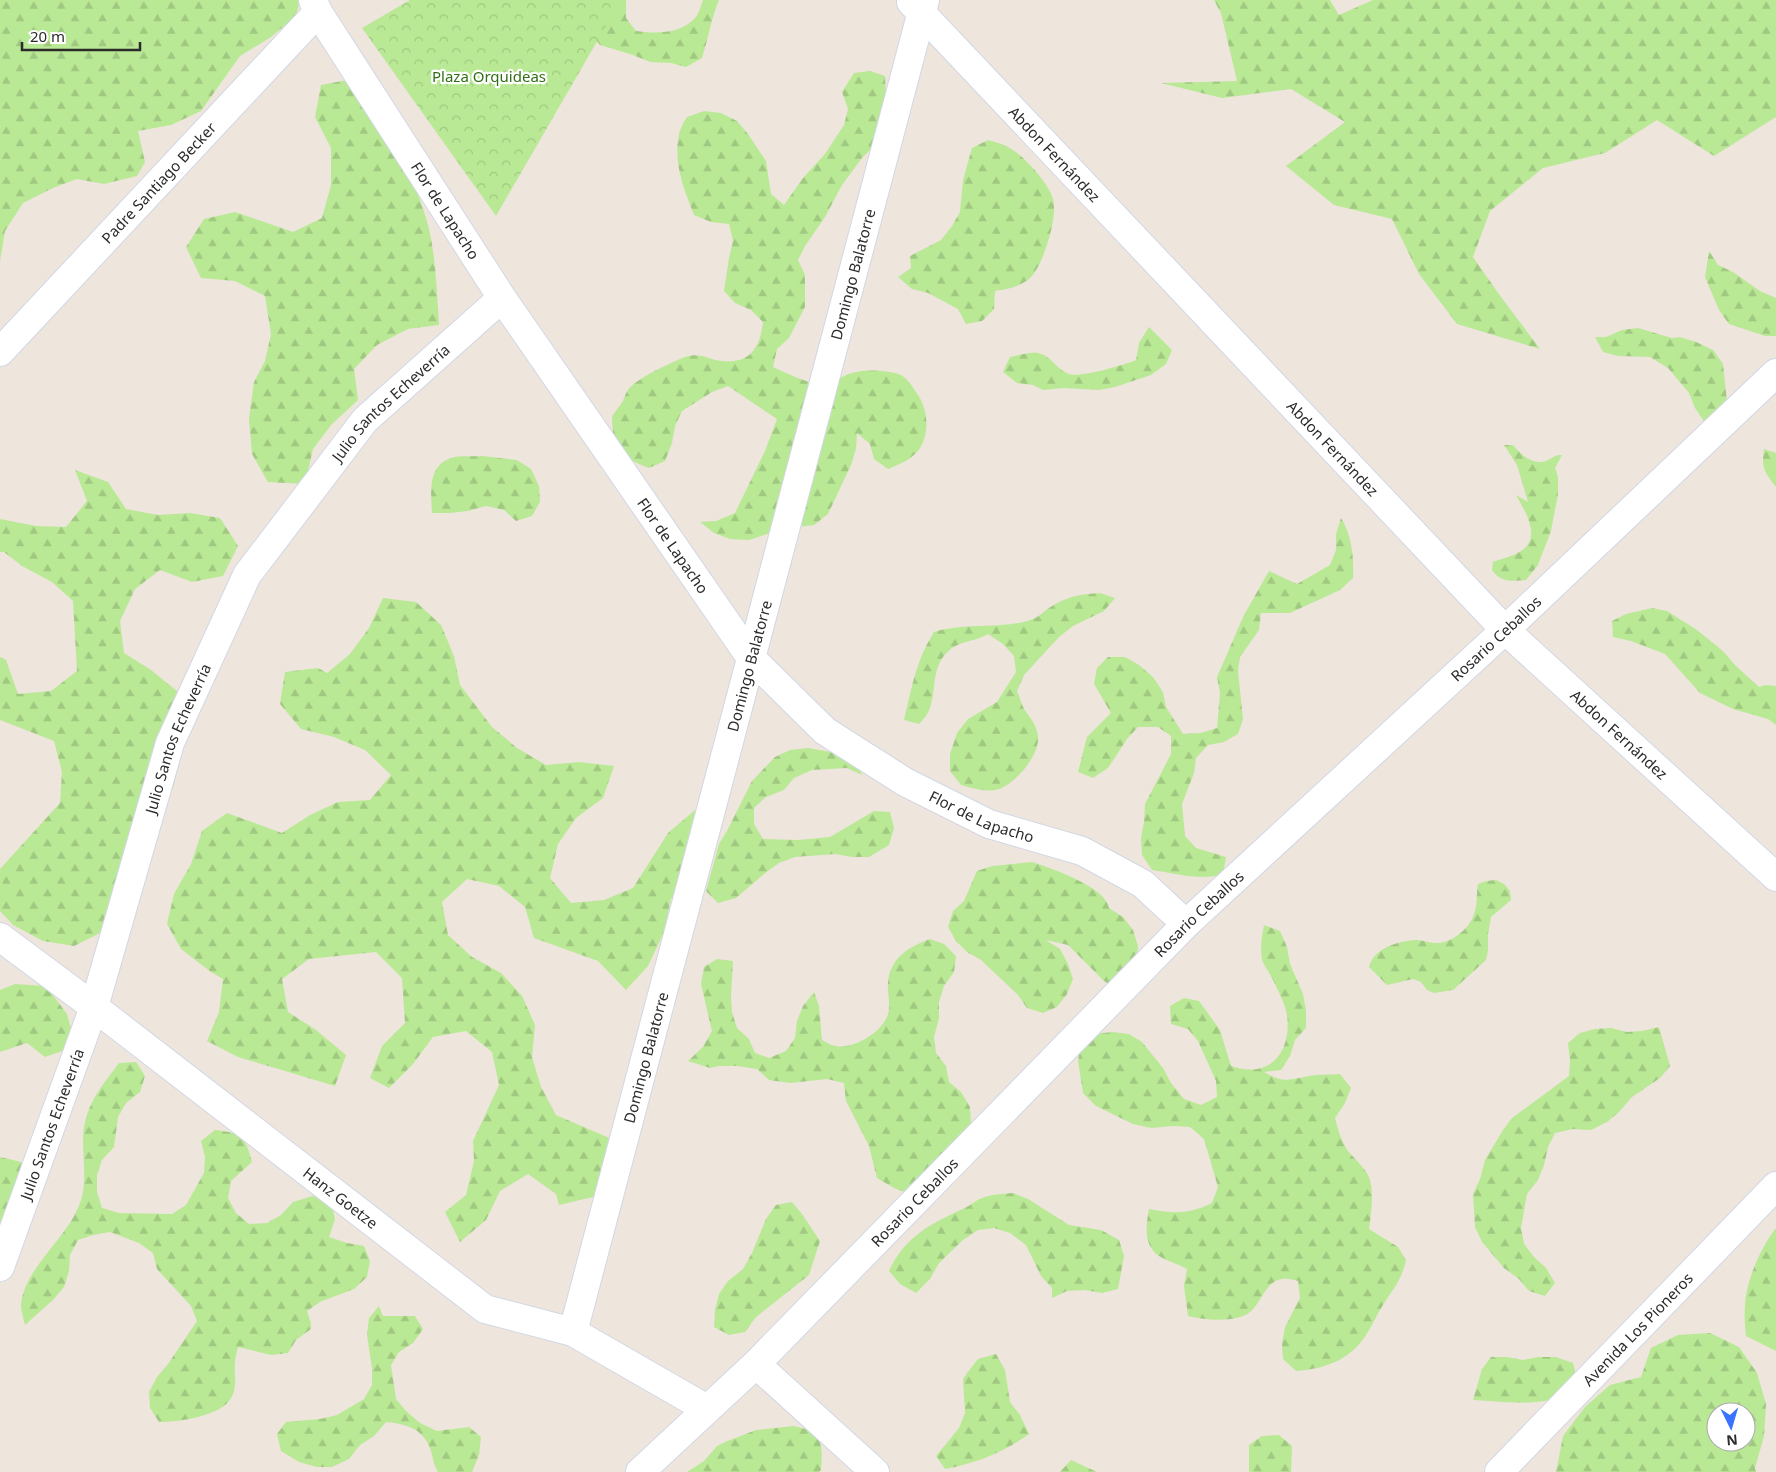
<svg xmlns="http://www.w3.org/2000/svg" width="1776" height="1472" viewBox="0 0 1776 1472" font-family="'Noto Sans',sans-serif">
<defs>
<pattern id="forest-firs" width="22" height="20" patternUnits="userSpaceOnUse" patternTransform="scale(1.25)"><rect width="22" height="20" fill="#bae995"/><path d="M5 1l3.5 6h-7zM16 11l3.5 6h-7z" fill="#a0c881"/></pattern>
<pattern id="park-crowns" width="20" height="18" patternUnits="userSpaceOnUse" patternTransform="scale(1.25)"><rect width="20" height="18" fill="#bae995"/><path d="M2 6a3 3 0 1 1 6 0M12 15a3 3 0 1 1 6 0" fill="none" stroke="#a0c881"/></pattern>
</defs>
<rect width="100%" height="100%" fill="#eee5dd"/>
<g fill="url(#forest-firs)" fill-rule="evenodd">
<path d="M 0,0 L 300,0 L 296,16 L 271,37 L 240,56 L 201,111 L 171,125 L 138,131 L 145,162 L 137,176 L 104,184 L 77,179 L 53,188 L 23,203 L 5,231 L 0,261 Z"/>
<path d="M 575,0 L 626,0 L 626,18 L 636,31 C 655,34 681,34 695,18 C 699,14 701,5 703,0 L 719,0 C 711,19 708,39 702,58 L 686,67 L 671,63 L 650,62 L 633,55 L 600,45 L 589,31 Z"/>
<path d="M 1214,0 L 1330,0 L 1339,15 L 1373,0 L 1776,0 L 1776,117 L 1714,156 L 1657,120 L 1605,153 L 1543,168 L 1490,211 L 1473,257 L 1501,297 L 1540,349 L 1457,324 L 1419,274 L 1392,219 L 1334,205 L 1286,166 L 1345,122 L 1291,89 L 1222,98 L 1161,83 L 1237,81 L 1221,13 Z"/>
<path d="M 870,71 L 885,76 L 887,116 L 874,146 L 862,158 L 842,185 L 825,217 L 805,246 L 798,260 L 805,275 L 805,307 L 789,338 L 777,349 L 773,367 C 784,372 809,384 820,384 C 832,385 841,376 852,373 C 864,369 889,370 901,375 C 908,379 914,389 918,395 C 926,407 929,425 924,439 C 919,456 905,462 888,469 L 874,459 L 870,444 L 857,433 L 856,449 L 851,465 L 828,514 L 814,525 L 782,529 L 749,540 L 730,539 L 714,533 L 700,522 L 716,521 L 735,513 L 765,451 L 777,419 L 728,386 L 712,392 L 682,411 L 675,426 L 672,443 L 665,461 L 649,468 C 618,456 613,449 612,416 C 615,412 618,408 621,404 C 624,400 625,394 628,390 C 635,379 672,362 685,357 C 701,352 708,360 722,361 C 751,364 760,347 763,322 L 751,310 L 735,303 L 724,291 L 729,258 L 733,241 L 729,224 L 711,222 L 694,215 C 684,190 673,162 679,135 C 680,128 684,122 687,117 L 704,111 L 721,113 L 737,121 L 748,134 L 766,161 L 771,194 L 784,205 L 803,178 L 825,154 L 844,125 L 848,109 L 842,92 L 854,73 Z"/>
<path d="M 353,79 C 382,127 416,174 429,229 C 436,260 437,293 439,325 L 408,329 L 377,345 L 354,369 L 358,400 L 332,424 L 313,449 L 305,484 L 268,482 L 252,454 L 249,419 L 254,382 L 265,361 L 271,334 L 265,296 L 235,281 L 201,278 L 186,247 L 204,219 L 235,212 L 293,232 L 322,218 L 331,185 L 331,148 L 315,117 L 321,85 Z"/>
<path d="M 988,140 C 994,142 1001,143 1006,146 C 1022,153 1049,183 1053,199 C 1058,218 1043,266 1030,278 C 1020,287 1007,289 995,291 L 994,309 L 982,321 L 966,324 L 958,309 L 928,293 L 912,289 L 898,277 L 911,268 L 910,256 L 941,240 L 952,226 L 960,212 L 963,180 L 972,148 Z"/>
<path d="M 1709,251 L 1718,265 L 1733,272 L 1760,291 L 1776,298 L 1776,336 L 1765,336 L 1729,324 L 1719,310 L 1705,277 Z"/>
<path d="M 1149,327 L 1172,350 L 1166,364 L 1151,375 L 1115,387 L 1099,390 L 1063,388 L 1043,390 L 1033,385 L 1017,383 L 1003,372 L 1010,357 C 1020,355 1035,350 1044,355 C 1053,360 1058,370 1069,374 C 1080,378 1124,365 1136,360 L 1139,343 Z"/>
<path d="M 1638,328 L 1672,338 L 1680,337 L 1696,342 L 1713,350 L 1723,364 L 1727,402 L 1705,423 L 1695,408 L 1689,393 L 1668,368 L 1650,357 L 1618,356 L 1603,352 L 1595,337 L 1606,337 L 1622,330 Z"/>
<path d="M 1504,445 L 1513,445 C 1521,455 1534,467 1548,460 C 1554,457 1555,455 1562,455 L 1555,468 L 1558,477 L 1558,494 L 1551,531 L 1538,565 L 1526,580 C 1512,581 1501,583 1492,570 L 1493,562 C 1503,558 1516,556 1525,548 C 1540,534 1524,509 1516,495 L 1528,502 L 1517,465 Z"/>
<path d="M 1764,449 L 1776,453 L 1776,487 C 1765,472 1761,469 1764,449 Z"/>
<path d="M 483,456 L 517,460 L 531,469 L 539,486 L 540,502 L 532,516 L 516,521 L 504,510 L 486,506 L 468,511 L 450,513 L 432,513 C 431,493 427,466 451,458 C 460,455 473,457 483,456 Z"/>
<path d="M 75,470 L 108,482 L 126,509 L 158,515 L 190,513 L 220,518 L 238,546 L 223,576 L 192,582 L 160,570 L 135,589 L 120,621 L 124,653 L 151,670 L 177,691 L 186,722 L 182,752 L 173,788 L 104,931 L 74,946 L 43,941 L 13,925 L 0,911 L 0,869 L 60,803 L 62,772 L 54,741 L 0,720 L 0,657 L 6,660 L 18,694 L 51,691 L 77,671 L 73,601 L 52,582 L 22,566 L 4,552 L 0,552 L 0,519 L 36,526 L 66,527 L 87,501 Z"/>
<path d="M 1341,518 C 1352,536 1354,557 1353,578 L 1340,590 L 1290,613 L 1261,613 L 1259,630 L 1240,657 L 1238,671 L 1243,719 L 1238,734 L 1224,742 L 1208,745 L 1196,758 L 1194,773 L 1182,804 L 1185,836 L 1196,848 L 1226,857 L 1223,875 C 1194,880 1180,874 1152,870 L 1142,855 L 1141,838 L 1144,822 L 1145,804 L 1171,754 L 1171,736 L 1158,727 L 1138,727 L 1127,739 L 1108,768 L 1093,778 L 1078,772 L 1087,737 L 1111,713 L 1094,684 L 1097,668 L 1108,657 L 1125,657 L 1139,665 L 1153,677 L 1163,692 L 1166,707 L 1183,734 L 1201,733 L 1217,728 L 1220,693 L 1217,677 L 1244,615 L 1269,571 L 1297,584 L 1330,565 L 1336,550 L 1336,534 Z"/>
<path d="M 1100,593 L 1115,598 L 1104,611 L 1073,626 L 1059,637 L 1024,675 L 1017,691 C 1020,697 1021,703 1024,709 C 1030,718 1037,725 1038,736 C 1040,755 1016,783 999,789 C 987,793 972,788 961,785 L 950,771 L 950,754 L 957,733 L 968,719 L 997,702 L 1016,672 L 1014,656 L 1003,644 L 988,634 C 977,641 964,640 952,648 C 930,665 937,687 930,708 C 928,714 923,720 919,724 L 904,720 C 912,687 916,661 934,632 C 966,622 1005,630 1033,619 C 1039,617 1044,611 1049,608 C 1065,597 1080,594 1100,593 Z"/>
<path d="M 383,598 L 416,602 L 441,625 L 454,656 L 460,685 L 492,727 L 517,748 L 546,765 L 579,762 L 614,766 L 603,798 L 576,818 L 558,844 L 550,878 L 571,903 L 604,900 L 633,888 L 668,833 L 695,810 L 699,841 L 694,873 L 671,899 L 664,932 L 648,966 L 626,990 L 598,961 L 534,938 L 525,907 L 499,886 L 467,879 L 442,902 L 448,935 L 472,957 L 501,973 L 522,996 L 535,1025 L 532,1057 L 541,1087 L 556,1115 L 614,1140 L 613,1173 L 593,1197 L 559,1205 L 556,1194 L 528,1174 L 500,1191 L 486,1220 L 460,1242 L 445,1212 L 466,1195 L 474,1161 L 473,1141 L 499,1085 L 492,1052 L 466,1031 L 433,1037 L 413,1064 L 389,1088 L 370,1078 L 382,1046 L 405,1023 L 402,978 L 376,952 L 309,959 L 282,979 L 288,1012 L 316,1030 L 346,1055 L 335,1086 L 238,1057 L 207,1041 L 219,1012 L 223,979 L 211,972 L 181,949 L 167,924 L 174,894 L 191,864 L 202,831 L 227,813 L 282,833 L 310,815 L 338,802 L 370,800 L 391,775 L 365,750 L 334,737 L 301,729 L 280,704 L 285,672 L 318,668 L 327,673 L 350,654 L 369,628 Z"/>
<path d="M 1652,608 L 1667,611 L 1697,630 L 1723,651 L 1735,665 L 1759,687 L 1765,685 L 1776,686 L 1776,725 L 1768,719 L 1733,709 L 1700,693 L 1665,654 L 1631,641 L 1613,637 L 1612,621 L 1626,614 Z"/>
<path d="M 808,748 L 842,754 L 856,760 L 862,775 L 847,768 L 812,770 L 794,778 L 784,790 L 766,797 L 754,808 L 754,824 L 763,839 L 798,840 L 830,837 L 874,811 L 890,812 L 894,828 L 889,845 L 869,857 L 852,857 L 835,854 L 795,857 L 779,863 L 764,874 L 736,898 L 718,903 L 706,891 L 719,844 L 727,831 L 752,781 L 775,757 L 790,750 Z"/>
<path d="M 1032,862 C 1051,868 1106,887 1109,908 L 1123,917 L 1133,930 L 1138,946 L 1137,963 L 1118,990 L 1104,981 L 1068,945 L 1046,940 L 1060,949 L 1068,964 L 1073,979 L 1067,994 L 1057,1007 L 1043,1013 L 1027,1008 L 1018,995 L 981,960 L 967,952 L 956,941 L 948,927 L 953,911 L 964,901 L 977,871 L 992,866 Z"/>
<path d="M 1496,880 L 1504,884 L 1510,891 L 1511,900 L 1491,917 L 1488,934 L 1488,951 L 1486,960 L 1453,990 L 1434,993 L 1427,990 L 1421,982 L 1413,979 L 1387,985 L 1369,967 C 1374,948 1398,941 1416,940 C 1423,940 1429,943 1435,943 C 1450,944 1466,931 1472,919 C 1478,908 1476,896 1478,884 L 1486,881 Z"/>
<path d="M 1264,925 L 1280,931 L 1287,947 L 1290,964 L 1303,994 L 1306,1011 L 1306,1028 L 1295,1040 L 1290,1056 L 1281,1070 L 1264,1072 C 1283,1083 1288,1080 1309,1076 C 1319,1074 1330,1075 1340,1074 L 1351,1088 L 1345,1103 L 1335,1118 C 1338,1129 1341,1141 1348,1151 C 1354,1158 1363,1166 1368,1175 C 1375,1189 1371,1214 1369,1229 L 1398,1247 L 1406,1260 C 1401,1282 1394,1287 1383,1305 C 1377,1314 1372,1326 1366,1335 C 1350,1360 1325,1369 1296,1371 L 1283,1359 L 1282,1344 L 1285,1327 L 1300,1298 L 1298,1281 C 1294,1280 1287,1278 1282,1279 C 1262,1282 1261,1310 1243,1316 C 1227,1322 1205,1320 1188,1316 L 1184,1286 L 1187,1269 C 1178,1264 1167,1261 1159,1256 C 1143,1245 1146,1225 1149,1209 C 1173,1214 1190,1214 1212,1203 L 1218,1187 L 1204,1139 L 1190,1127 L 1173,1126 L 1151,1128 L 1133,1124 L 1096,1106 L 1083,1093 L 1078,1061 L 1081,1043 L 1094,1034 L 1113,1032 L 1129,1034 L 1142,1042 L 1163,1068 L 1171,1083 L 1184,1099 L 1201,1105 L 1217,1097 L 1216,1081 L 1198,1041 L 1188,1029 L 1171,1024 L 1170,1006 L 1184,998 L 1199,1001 L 1220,1030 L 1231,1066 C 1240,1069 1251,1071 1261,1068 C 1286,1061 1292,1029 1285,1007 C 1281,996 1276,986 1271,976 C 1268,970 1263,965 1262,959 C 1260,947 1262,936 1264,925 Z"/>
<path d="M 930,939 L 944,944 L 956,956 L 954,972 L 944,986 L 939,1002 L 939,1018 L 934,1037 L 936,1053 L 946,1066 L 949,1082 L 961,1092 L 970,1107 L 971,1123 L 969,1140 L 910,1194 L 894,1188 L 877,1178 L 869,1146 L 846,1101 L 844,1083 L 827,1079 L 790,1083 L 769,1080 L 757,1069 L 737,1066 L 719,1066 L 710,1068 L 688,1061 L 703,1047 L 712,1031 L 701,984 L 704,967 L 717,959 L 733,961 L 731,996 L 732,1012 L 737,1028 L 749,1039 L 755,1053 L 769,1058 L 786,1051 L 795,1038 L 797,1021 L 803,1006 L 814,992 L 819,1006 L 822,1040 C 826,1042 832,1046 836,1046 C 853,1050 884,1031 888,1014 C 891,1004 887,993 888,983 C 890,958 908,947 930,939 Z"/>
<path d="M 15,984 L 46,986 L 67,1014 L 76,1046 L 45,1057 L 27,1043 L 0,1052 L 0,990 Z"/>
<path d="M 1659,1027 L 1670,1066 L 1660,1078 L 1632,1097 L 1619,1112 L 1607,1122 L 1591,1130 L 1573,1129 L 1555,1133 L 1548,1147 L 1544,1165 L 1538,1180 L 1527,1194 L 1521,1228 L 1524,1244 L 1534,1257 L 1546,1268 L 1555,1283 L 1545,1296 L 1529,1291 L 1519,1279 L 1504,1268 L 1482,1242 L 1475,1227 L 1473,1194 L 1480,1179 L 1485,1160 L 1503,1130 L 1512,1118 L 1569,1076 L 1570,1060 L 1568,1043 L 1580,1033 L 1595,1029 L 1611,1028 L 1627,1032 L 1642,1031 Z"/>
<path d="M 136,1062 L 145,1076 L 140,1092 L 126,1103 L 118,1117 L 114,1147 L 102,1160 L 97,1175 L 97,1192 L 102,1208 L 119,1213 L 172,1214 L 186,1205 L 204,1173 L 205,1157 L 201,1141 L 215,1130 C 241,1133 245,1135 252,1162 L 231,1181 L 228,1198 L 236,1213 L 249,1224 L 267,1223 L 281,1215 L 293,1202 L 313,1196 L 331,1201 L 335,1219 L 329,1237 L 347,1243 L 364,1246 L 370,1261 L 367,1277 L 354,1289 L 320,1302 L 307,1311 L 311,1323 L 311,1329 L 296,1340 L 288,1353 L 271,1355 L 238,1347 C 237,1352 235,1357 235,1363 C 234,1373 237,1384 233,1394 C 226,1416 179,1422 159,1422 L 150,1408 L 149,1392 L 157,1377 L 168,1364 L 197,1321 L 191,1306 L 157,1269 L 153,1253 L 139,1243 L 110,1232 L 93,1235 L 78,1240 L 70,1255 L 69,1271 L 64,1287 L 53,1300 L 25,1325 C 24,1319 21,1312 21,1306 C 23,1270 64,1241 78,1208 C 88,1186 83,1164 83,1141 C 83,1108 100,1088 119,1063 Z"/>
<path d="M 0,1157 L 34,1165 L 0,1229 Z"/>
<path d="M 1013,1193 L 1028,1199 L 1069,1225 L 1101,1230 L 1119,1240 L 1124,1256 L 1118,1289 L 1102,1293 L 1085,1290 L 1067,1291 L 1052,1298 L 1052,1288 L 1041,1276 L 1026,1245 L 1010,1233 L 994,1228 L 978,1230 L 963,1240 L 939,1263 L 930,1279 L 916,1293 L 900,1284 L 889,1271 C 905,1236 932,1223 965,1208 C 971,1205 976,1200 982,1198 C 992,1194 1002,1194 1013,1193 Z"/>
<path d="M 792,1202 L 802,1214 L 820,1241 L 809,1275 L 756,1317 L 745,1332 L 729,1335 L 714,1327 L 715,1310 L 719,1294 L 728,1281 L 743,1269 L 752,1253 L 766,1219 L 776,1205 Z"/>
<path d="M 1776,1228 L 1776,1351 L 1746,1336 C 1745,1326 1744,1315 1745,1305 C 1746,1281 1761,1247 1776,1228 Z"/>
<path d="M 379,1306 L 383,1316 L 415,1316 L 423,1329 L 413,1343 L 399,1352 L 391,1365 L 396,1399 L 406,1411 L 420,1423 L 437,1431 L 469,1427 L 481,1437 L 479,1455 L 472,1472 L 438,1472 C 431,1460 434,1456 429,1446 C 421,1427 404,1424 386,1422 L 374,1436 L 360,1445 L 349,1459 L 332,1467 L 317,1467 L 299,1462 L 281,1451 L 277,1434 L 286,1422 L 320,1419 L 337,1415 L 364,1399 L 372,1385 L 372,1368 L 367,1335 L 369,1318 Z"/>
<path d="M 1710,1333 L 1739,1347 L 1757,1373 L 1766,1404 L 1764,1436 L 1755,1468 L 1756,1472 L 1556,1472 L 1563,1436 L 1585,1407 L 1610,1385 L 1641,1377 L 1651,1348 L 1678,1335 ZM 1716,1412 L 1746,1412 L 1746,1442 L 1716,1442 Z"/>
<path d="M 996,1354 L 1005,1370 L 1010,1402 L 1020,1415 L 1029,1434 C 1003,1453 976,1463 945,1469 L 936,1456 L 959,1428 L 965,1413 L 963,1379 L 967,1373 L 978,1359 Z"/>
<path d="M 1491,1357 L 1507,1357 L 1523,1360 L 1538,1357 L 1556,1357 L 1573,1363 L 1577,1379 C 1574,1383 1570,1391 1565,1394 C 1541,1408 1500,1401 1473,1400 L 1482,1369 Z"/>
<path d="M 794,1426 C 823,1432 823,1444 821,1470 L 819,1472 L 687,1472 L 704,1461 L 717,1446 L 725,1442 L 756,1430 Z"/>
<path d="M 1279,1435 L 1292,1446 L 1291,1472 L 1249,1472 L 1249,1445 L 1262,1436 Z"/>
<path d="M 1071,1460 L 1097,1472 L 1060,1472 Z"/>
</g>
<path fill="url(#park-crowns)" d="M 410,0 L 621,0 L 496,216 L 362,28 Z"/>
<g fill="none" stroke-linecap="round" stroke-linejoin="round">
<defs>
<g id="minor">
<path id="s1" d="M 313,0 L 318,12 L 502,298 L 751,658 L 825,731 L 905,782 L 989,824 L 1082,851 L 1143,884 L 1186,924"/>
<path id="s2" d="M 911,2 L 1505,630 L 1776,877"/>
<path id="s3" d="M 0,352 L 318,12"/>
<path id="s4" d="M 0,937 L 94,1007 L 485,1309 L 573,1332 L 707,1409"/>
<path id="s5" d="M 0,1267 L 94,1007 L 170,743 L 247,575 L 365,420 L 502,298"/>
<path id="s6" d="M 573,1332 L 925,0"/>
<path d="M 756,1364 L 875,1472"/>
<path id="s7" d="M 640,1472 L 756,1364 L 1186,924 L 1505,630 L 1776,373"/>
<path id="s8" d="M 1499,1472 L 1776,1186"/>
</g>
</defs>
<use href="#minor" stroke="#d2d7e5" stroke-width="30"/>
<use href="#minor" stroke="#fff" stroke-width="28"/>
</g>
<g text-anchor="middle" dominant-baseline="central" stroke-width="4.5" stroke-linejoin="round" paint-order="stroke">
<g font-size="15" fill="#316f15" stroke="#fff">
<text x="489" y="76">Plaza Orquideas</text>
</g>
<g font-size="15" fill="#2b2b2b" stroke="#fff">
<text stroke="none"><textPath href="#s2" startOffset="209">Abdon Fernández</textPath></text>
<text stroke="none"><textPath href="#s3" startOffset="232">Padre Santiago Becker</textPath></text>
<text stroke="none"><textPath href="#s1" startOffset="249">Flor de Lapacho</textPath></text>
<text stroke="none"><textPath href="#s6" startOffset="1094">Domingo Balatorre</textPath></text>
<text stroke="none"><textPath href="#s5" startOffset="961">Julio Santos Echeverría</textPath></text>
<text stroke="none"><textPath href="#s2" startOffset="614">Abdon Fernández</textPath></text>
<text stroke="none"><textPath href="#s1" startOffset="654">Flor de Lapacho</textPath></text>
<text stroke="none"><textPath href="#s7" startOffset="1195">Rosario Ceballos</textPath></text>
<text stroke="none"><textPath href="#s6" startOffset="689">Domingo Balatorre</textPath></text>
<text stroke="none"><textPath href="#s2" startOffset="1019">Abdon Fernández</textPath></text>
<text stroke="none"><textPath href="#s5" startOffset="558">Julio Santos Echeverría</textPath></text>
<text stroke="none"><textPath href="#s1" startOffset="1074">Flor de Lapacho</textPath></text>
<text stroke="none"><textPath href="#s7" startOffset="790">Rosario Ceballos</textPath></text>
<text stroke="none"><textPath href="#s6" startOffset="284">Domingo Balatorre</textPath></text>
<text stroke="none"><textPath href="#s5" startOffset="152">Julio Santos Echeverría</textPath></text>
<text stroke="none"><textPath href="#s4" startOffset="429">Hanz Goetze</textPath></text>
<text stroke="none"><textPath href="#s7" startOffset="385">Rosario Ceballos</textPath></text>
<text stroke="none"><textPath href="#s8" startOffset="199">Avenida Los Pioneros</textPath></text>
</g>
</g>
<g transform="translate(1731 1427) rotate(175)"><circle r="24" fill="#ffffff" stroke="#aaaaaa"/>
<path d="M0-4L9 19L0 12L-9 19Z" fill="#3972ff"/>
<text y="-8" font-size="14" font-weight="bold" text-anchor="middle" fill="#2b2b2b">N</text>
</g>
<path d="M22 42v8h118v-8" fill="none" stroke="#2b2b2b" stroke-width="2.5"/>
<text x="30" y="42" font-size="15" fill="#2b2b2b" stroke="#ffffff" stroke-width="4" paint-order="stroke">20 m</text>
</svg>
